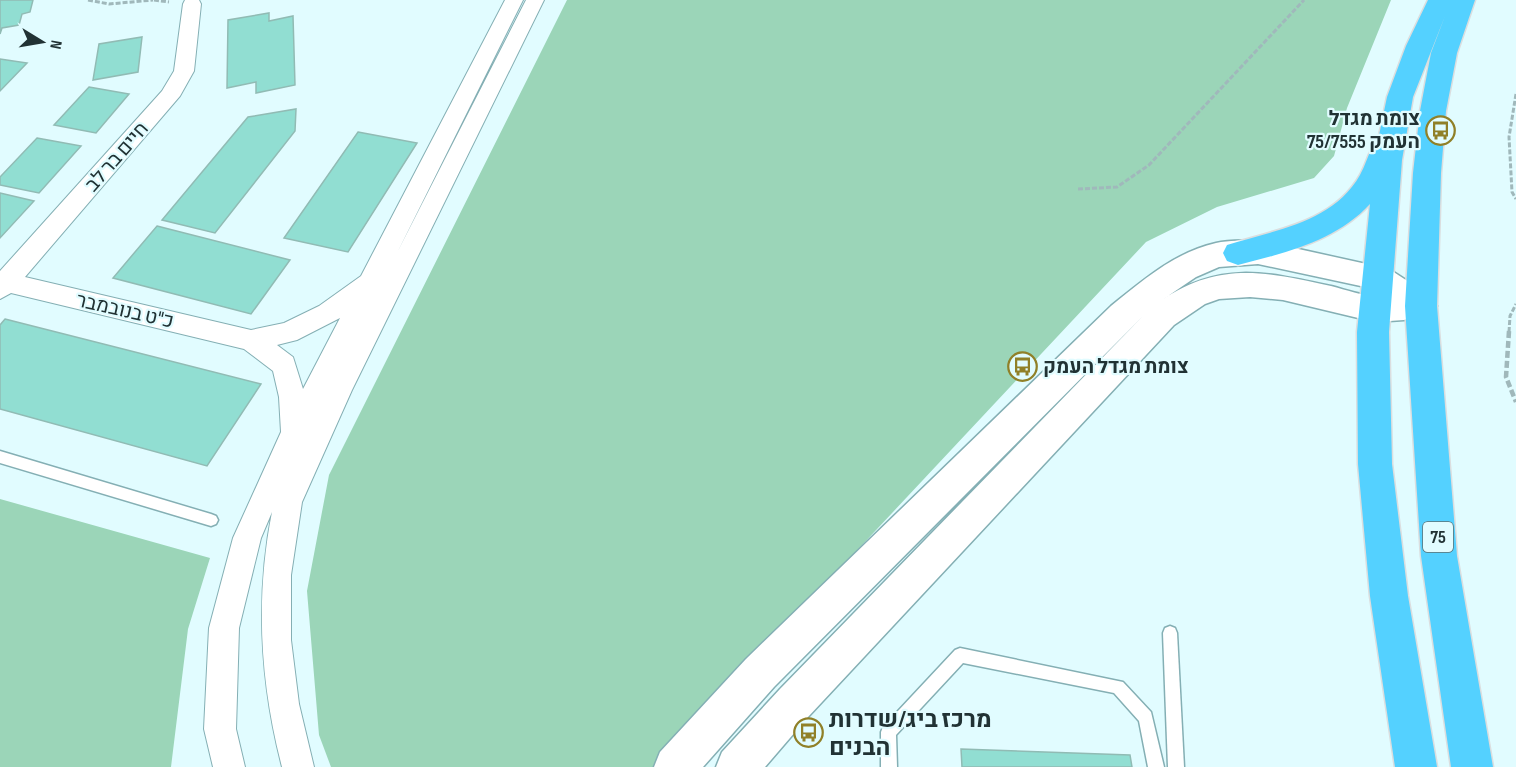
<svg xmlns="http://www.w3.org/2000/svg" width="1516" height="767" viewBox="0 0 1516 767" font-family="'Sofia Sans Condensed',Heebo,sans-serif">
<rect width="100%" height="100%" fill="#e1fcff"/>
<g fill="#9bd5b8">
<path d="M 567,0 L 1391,0 L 1347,108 L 1334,156 L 1314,178 L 1217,207 L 1146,242 L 654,767 L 331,767 L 319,735 L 307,591 L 329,475 Z"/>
<path d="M 0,499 L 210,558 L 188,629 L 171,767 L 0,767 Z"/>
</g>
<g fill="#91ded2" stroke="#91bbb4" stroke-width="1.5">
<path d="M 0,0 L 33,0 L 30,12 L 22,14 L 19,25 L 2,28 L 0,34 Z"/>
<path d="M 269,13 L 269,21 L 293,16 L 295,85 L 256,93 L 256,82 L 227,88 L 228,20 Z"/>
<path d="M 142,37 L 138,72 L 93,80 L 99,44 Z"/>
<path d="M 0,59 L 27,63 L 0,91 Z"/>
<path d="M 89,87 L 129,94 L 96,133 L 54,125 Z"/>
<path d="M 296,109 L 295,131 L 215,233 L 162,220 L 248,117 Z"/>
<path d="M 358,132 L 417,143 L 348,252 L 284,238 Z"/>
<path d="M 37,138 L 81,146 L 39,193 L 0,185 L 0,177 Z"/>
<path d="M 0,193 L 34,201 L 0,238 Z"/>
<path d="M 157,226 L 290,260 L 251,314 L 113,278 Z"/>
<path d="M 5,319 L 261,384 L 207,466 L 0,409 L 0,325 Z"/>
<path d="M 961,749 L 1130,755 L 1132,767 L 962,767 Z"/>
</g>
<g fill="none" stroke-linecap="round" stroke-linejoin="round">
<defs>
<g id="lane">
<path d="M 0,451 L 211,514 L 216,516 L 218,520 L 216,524 L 211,526 L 0,463 Z"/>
<path d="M 1170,626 L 1175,628 L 1177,633 L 1184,767 L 1168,767 L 1163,633 L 1165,628 Z"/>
<path d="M 960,648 L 1123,682 L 1151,712 L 1164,767 L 1148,767 L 1139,721 L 1114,693 L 963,663 L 896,735 L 897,767 L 881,767 L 881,732 L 883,727 L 955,650 Z"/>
</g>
<path id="street" d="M 185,0 L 199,0 L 201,4 L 194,71 L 180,96 L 25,277 L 251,330 L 284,323 L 319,306 L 361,276 L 505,0 L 523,0 L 398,251 L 526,0 L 544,0 L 352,390 L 302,502 L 291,575 L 291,640 L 299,704 L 314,767 L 282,767 C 260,682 255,599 272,512 L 261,538 L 239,628 L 236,729 L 245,767 L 213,767 L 204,729 L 209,628 L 233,538 L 281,432 L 279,397 L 273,371 L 244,349 L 11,293 L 0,299 L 0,271 L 162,91 L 174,71 L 183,4 ZM 340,318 L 303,389 L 293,357 L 277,345 L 297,340 Z"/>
<path id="secondary" d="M 1258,240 L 1389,269 L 1432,297 L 1437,306 L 1432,315 L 1421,319 L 1414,316 L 1404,320 L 1375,322 L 1283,300 L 1250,297 L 1219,299 L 1205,304 L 1174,325 L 808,717 L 765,767 L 716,767 L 722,752 L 780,689 L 1143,316 L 774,687 L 703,767 L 654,767 L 660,752 L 746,659 L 1111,306 C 1142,281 1175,252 1216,243 C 1229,240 1244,241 1258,240 ZM 1258,264 L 1370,288 L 1381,296 C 1365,297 1347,290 1331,286 C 1266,272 1220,261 1162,300 L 1196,277 L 1219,267 Z"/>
<path id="highway" d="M 1428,0 L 1475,0 L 1457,53 L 1446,111 L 1441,173 L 1437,306 L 1457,556 L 1493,767 L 1451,767 L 1421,556 L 1405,306 L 1413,173 L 1420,111 L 1431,53 L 1445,16 L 1413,97 L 1402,160 L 1389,332 L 1392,464 L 1408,596 L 1437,767 L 1395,767 L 1370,596 L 1358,464 L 1357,332 L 1370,204 C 1336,241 1285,253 1238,265 L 1227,261 L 1223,253 L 1227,245 C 1274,230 1333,223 1360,175 C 1365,166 1368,155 1373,146 L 1377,145 L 1387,97 L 1406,46 Z"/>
</defs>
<use href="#lane" stroke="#84afb4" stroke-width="3"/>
<use href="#street" stroke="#84afb4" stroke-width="2"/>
<use href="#secondary" stroke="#84afb4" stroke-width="3"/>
<use href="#highway" stroke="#dbdedf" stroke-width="3"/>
<g stroke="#a0b8bb" stroke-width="3" stroke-dasharray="5 2" stroke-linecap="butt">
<path d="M 88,0 L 109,4 L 153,0"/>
<path d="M 154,0 L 169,2"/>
<path d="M 1516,94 L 1509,137 L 1512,192 L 1516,199"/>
<path d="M 1078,189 L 1117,187 L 1149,165 L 1304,0"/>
<path d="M 1509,332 L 1510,316 L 1516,304"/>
</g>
<path stroke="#a0b8bb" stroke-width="4.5" stroke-dasharray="7 3" stroke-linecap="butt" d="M 1509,331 L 1506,377 L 1516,402"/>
<use href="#lane" fill="#fff" fill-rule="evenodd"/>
<use href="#street" fill="#fff" fill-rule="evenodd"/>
<use href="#secondary" fill="#fff" fill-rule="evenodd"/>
<use href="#highway" fill="#54d1ff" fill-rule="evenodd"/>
</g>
<defs>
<symbol id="bus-ring" viewBox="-11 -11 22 22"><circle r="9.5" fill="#e1fcff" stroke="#908028" stroke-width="1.5"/><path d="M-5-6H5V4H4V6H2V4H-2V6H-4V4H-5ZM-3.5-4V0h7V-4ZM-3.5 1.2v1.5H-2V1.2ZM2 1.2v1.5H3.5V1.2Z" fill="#908028"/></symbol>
</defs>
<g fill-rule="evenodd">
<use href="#bus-ring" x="1424" y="114" width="33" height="33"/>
<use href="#bus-ring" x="1006" y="350" width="33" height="33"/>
<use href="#bus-ring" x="792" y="716" width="33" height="33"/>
</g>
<g text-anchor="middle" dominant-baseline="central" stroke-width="4.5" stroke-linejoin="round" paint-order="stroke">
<rect fill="#e1fcff" stroke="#5b6f71" stroke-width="1.5" x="1423" y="522" width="30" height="30" rx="4.5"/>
<g font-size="18" font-weight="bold" fill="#213234">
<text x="1438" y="537">75</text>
</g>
<g font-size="20" font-weight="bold" fill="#213234" stroke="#e1fcff" text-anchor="end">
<text x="1420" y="119">צומת מגדל<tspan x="1420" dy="23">העמק 75/7555</tspan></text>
<text x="1043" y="367" text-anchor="start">צומת מגדל העמק</text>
</g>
<g font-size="20" fill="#213234" stroke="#e1fcff">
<text transform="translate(117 157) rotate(-49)">חיים בר לב</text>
<text transform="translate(125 311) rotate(13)">כ"ט בנובמבר</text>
</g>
<g font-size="24" font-weight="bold" fill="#213234" stroke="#e1fcff" text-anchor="start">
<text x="829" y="719">מרכז ביג/שדרות<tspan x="829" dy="28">הבנים</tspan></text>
</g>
</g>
<g transform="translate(42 42) rotate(101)" stroke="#e1fcff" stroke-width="4.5" paint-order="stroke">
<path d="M0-4.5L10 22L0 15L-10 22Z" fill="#213234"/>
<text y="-9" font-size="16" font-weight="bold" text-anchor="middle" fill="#213234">N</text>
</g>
</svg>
